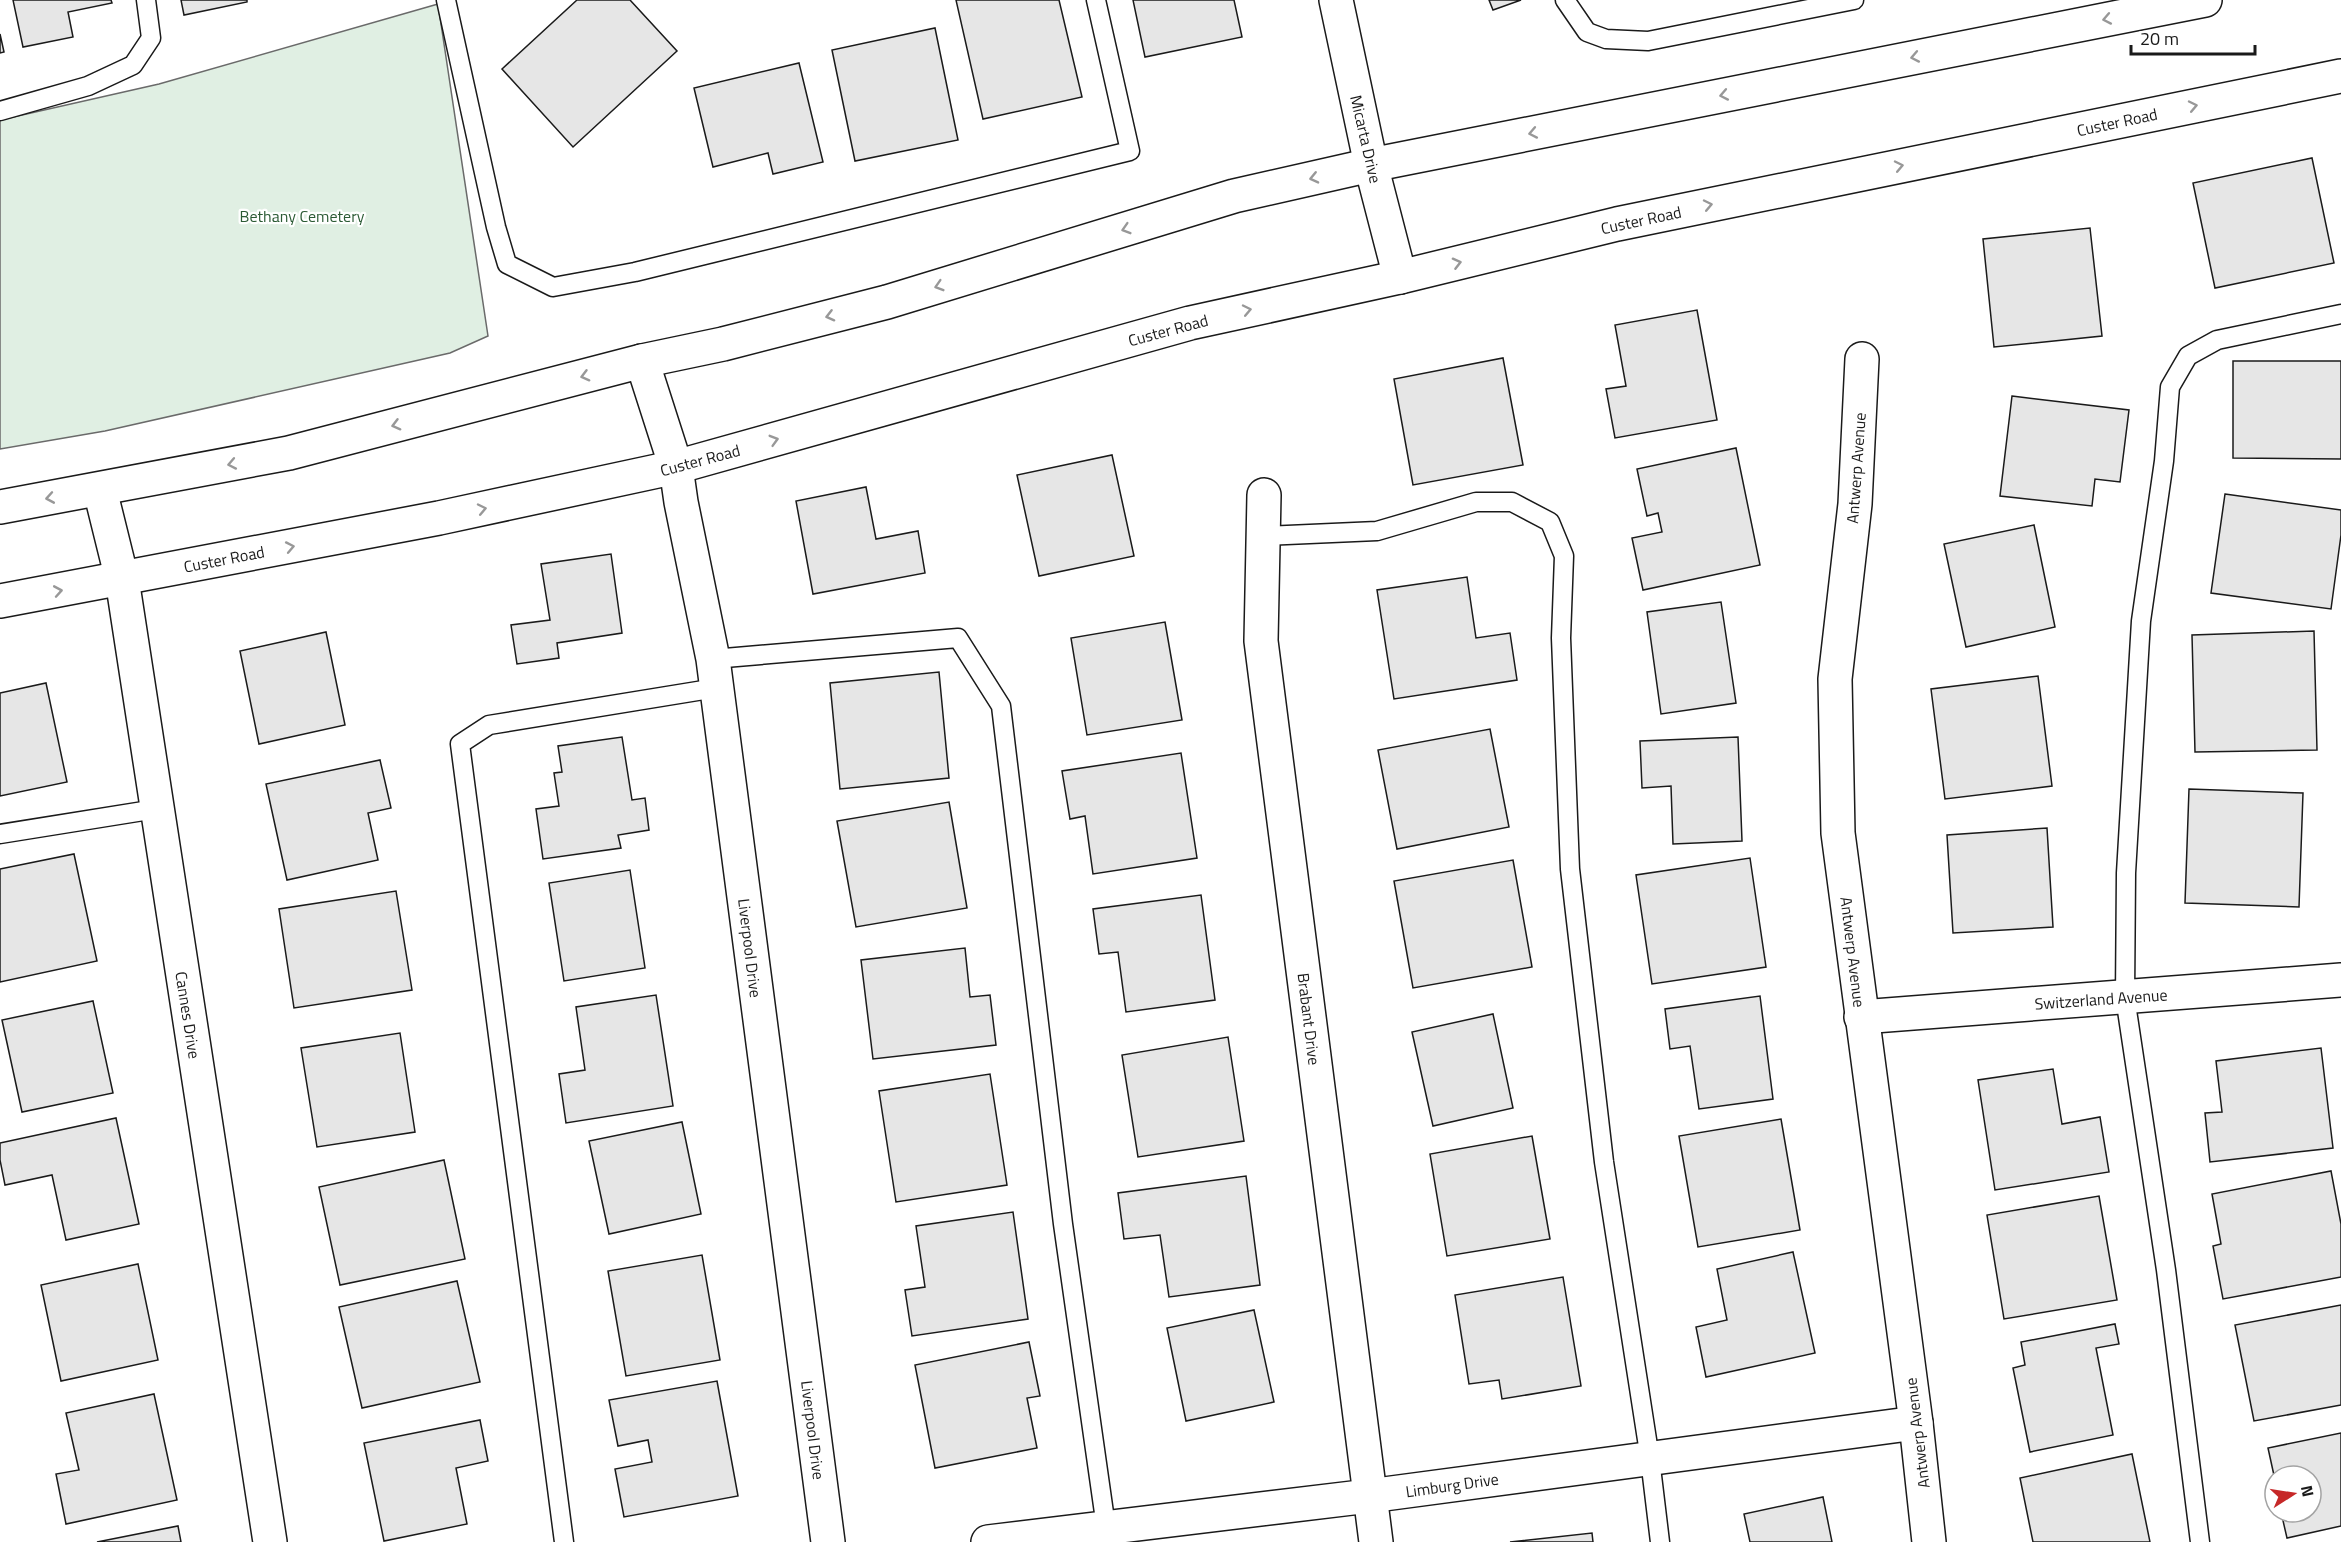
<svg xmlns="http://www.w3.org/2000/svg" width="2341" height="1542" viewBox="0 0 2341 1542" font-family="'Titillium Web',sans-serif">
<rect width="100%" height="100%" fill="#fff"/>
<path fill="#e0efe3" stroke="#6a6a6a" stroke-width="1.5" d="M 438,4 L 488,336 L 450,353 L 105,431 L 0,449 L 0,120 L 159,84 Z"/>
<g fill="#e6e6e6" stroke="#1a1a1a" stroke-width="1.5">
<path d="M 13,0 L 111,0 L 112,3 L 68,12 L 73,37 L 23,47 Z"/>
<path d="M 181,0 L 247,0 L 247,2 L 184,15 Z"/>
<path d="M 577,0 L 630,0 L 677,51 L 573,147 L 502,69 Z"/>
<path d="M 956,0 L 1059,0 L 1082,97 L 983,119 Z"/>
<path d="M 1133,0 L 1234,0 L 1242,37 L 1145,57 Z"/>
<path d="M 1489,0 L 1521,0 L 1493,10 Z"/>
<path d="M 935,28 L 958,140 L 855,161 L 832,50 Z"/>
<path d="M 0,34 L 4,52 L 0,53 Z"/>
<path d="M 799,63 L 823,162 L 773,174 L 768,153 L 713,167 L 694,88 Z"/>
<path d="M 2312,158 L 2334,263 L 2215,288 L 2193,183 Z"/>
<path d="M 2090,228 L 2102,336 L 1994,347 L 1983,239 Z"/>
<path d="M 1697,310 L 1717,420 L 1615,438 L 1606,389 L 1626,386 L 1615,325 Z"/>
<path d="M 1503,358 L 1523,465 L 1413,485 L 1394,379 Z"/>
<path d="M 2233,361 L 2341,361 L 2341,459 L 2233,458 Z"/>
<path d="M 2012,396 L 2129,410 L 2120,482 L 2095,479 L 2092,506 L 2000,496 Z"/>
<path d="M 1736,448 L 1760,565 L 1643,590 L 1632,538 L 1662,532 L 1658,513 L 1647,516 L 1637,469 Z"/>
<path d="M 1112,455 L 1134,556 L 1039,576 L 1017,475 Z"/>
<path d="M 866,487 L 876,539 L 918,531 L 925,573 L 813,594 L 796,501 Z"/>
<path d="M 2225,494 L 2341,510 L 2341,535 L 2331,609 L 2211,593 Z"/>
<path d="M 2034,525 L 2055,627 L 1966,647 L 1944,544 Z"/>
<path d="M 611,554 L 622,633 L 557,643 L 559,658 L 517,664 L 511,625 L 550,620 L 541,564 Z"/>
<path d="M 1467,577 L 1476,638 L 1510,633 L 1517,680 L 1394,699 L 1377,590 Z"/>
<path d="M 1721,602 L 1736,703 L 1661,714 L 1647,612 Z"/>
<path d="M 1165,622 L 1182,720 L 1087,735 L 1071,638 Z"/>
<path d="M 2314,631 L 2317,750 L 2195,752 L 2192,635 Z"/>
<path d="M 326,632 L 345,725 L 259,744 L 240,651 Z"/>
<path d="M 939,672 L 949,778 L 840,789 L 830,683 Z"/>
<path d="M 2038,676 L 2052,786 L 1945,799 L 1931,689 Z"/>
<path d="M 46,683 L 67,782 L 0,796 L 0,693 Z"/>
<path d="M 1490,729 L 1509,827 L 1397,849 L 1378,750 Z"/>
<path d="M 622,737 L 632,800 L 645,798 L 649,830 L 618,835 L 621,848 L 543,859 L 536,809 L 559,806 L 554,773 L 562,772 L 558,746 Z"/>
<path d="M 1738,737 L 1742,841 L 1673,844 L 1671,786 L 1642,788 L 1640,741 Z"/>
<path d="M 1181,753 L 1197,858 L 1093,874 L 1085,816 L 1070,819 L 1062,771 Z"/>
<path d="M 380,760 L 391,808 L 368,813 L 378,860 L 287,880 L 266,784 Z"/>
<path d="M 2189,789 L 2303,793 L 2299,907 L 2185,903 Z"/>
<path d="M 949,802 L 967,908 L 856,927 L 837,821 Z"/>
<path d="M 2047,828 L 2053,927 L 1953,933 L 1947,835 Z"/>
<path d="M 74,854 L 97,961 L 0,982 L 0,869 Z"/>
<path d="M 1750,858 L 1766,967 L 1652,984 L 1636,875 Z"/>
<path d="M 1513,860 L 1532,967 L 1413,988 L 1394,881 Z"/>
<path d="M 630,870 L 645,968 L 564,981 L 549,883 Z"/>
<path d="M 396,891 L 412,990 L 294,1008 L 279,909 Z"/>
<path d="M 1201,895 L 1215,1000 L 1126,1012 L 1118,952 L 1099,954 L 1093,909 Z"/>
<path d="M 965,948 L 970,997 L 990,995 L 996,1045 L 873,1059 L 861,960 Z"/>
<path d="M 656,995 L 673,1106 L 566,1123 L 559,1074 L 585,1070 L 576,1007 Z"/>
<path d="M 1760,996 L 1773,1099 L 1699,1109 L 1690,1046 L 1670,1049 L 1665,1009 Z"/>
<path d="M 93,1001 L 113,1093 L 22,1112 L 2,1020 Z"/>
<path d="M 1493,1014 L 1513,1108 L 1433,1126 L 1412,1032 Z"/>
<path d="M 400,1033 L 415,1132 L 317,1147 L 301,1048 Z"/>
<path d="M 1228,1037 L 1244,1141 L 1138,1157 L 1122,1055 Z"/>
<path d="M 2321,1048 L 2333,1148 L 2210,1162 L 2205,1113 L 2222,1112 L 2216,1061 Z"/>
<path d="M 2053,1069 L 2062,1124 L 2100,1117 L 2109,1172 L 1995,1190 L 1978,1080 Z"/>
<path d="M 990,1074 L 1007,1185 L 896,1202 L 879,1091 Z"/>
<path d="M 116,1118 L 139,1224 L 66,1240 L 52,1175 L 5,1185 L 0,1160 L 0,1143 Z"/>
<path d="M 1781,1119 L 1800,1230 L 1698,1247 L 1679,1136 Z"/>
<path d="M 682,1122 L 701,1214 L 609,1234 L 589,1141 Z"/>
<path d="M 1532,1136 L 1550,1239 L 1447,1256 L 1430,1154 Z"/>
<path d="M 444,1160 L 465,1259 L 340,1285 L 319,1187 Z"/>
<path d="M 2331,1171 L 2341,1224 L 2341,1277 L 2223,1299 L 2213,1246 L 2221,1244 L 2212,1194 Z"/>
<path d="M 1246,1176 L 1260,1285 L 1169,1297 L 1160,1235 L 1124,1239 L 1118,1193 Z"/>
<path d="M 2099,1196 L 2117,1300 L 2004,1319 L 1987,1215 Z"/>
<path d="M 1013,1212 L 1028,1319 L 912,1336 L 905,1290 L 925,1287 L 916,1226 Z"/>
<path d="M 1793,1252 L 1815,1353 L 1706,1377 L 1696,1327 L 1727,1320 L 1717,1269 Z"/>
<path d="M 702,1255 L 720,1360 L 626,1376 L 608,1271 Z"/>
<path d="M 138,1264 L 158,1360 L 61,1381 L 41,1285 Z"/>
<path d="M 1563,1277 L 1581,1386 L 1502,1399 L 1499,1380 L 1469,1384 L 1455,1295 Z"/>
<path d="M 457,1281 L 480,1382 L 362,1408 L 339,1307 Z"/>
<path d="M 2341,1305 L 2341,1405 L 2254,1421 L 2235,1325 Z"/>
<path d="M 1254,1310 L 1274,1402 L 1186,1421 L 1167,1328 Z"/>
<path d="M 2115,1324 L 2119,1344 L 2096,1348 L 2113,1435 L 2030,1452 L 2013,1368 L 2025,1365 L 2021,1342 Z"/>
<path d="M 1029,1342 L 1040,1396 L 1027,1398 L 1037,1448 L 935,1468 L 915,1365 Z"/>
<path d="M 717,1381 L 738,1496 L 624,1517 L 615,1469 L 652,1462 L 648,1440 L 618,1446 L 609,1400 Z"/>
<path d="M 154,1394 L 177,1500 L 66,1524 L 56,1474 L 79,1470 L 66,1413 Z"/>
<path d="M 480,1420 L 488,1461 L 456,1468 L 467,1524 L 384,1541 L 364,1443 Z"/>
<path d="M 2341,1433 L 2341,1526 L 2287,1538 L 2281,1512 L 2311,1512 L 2311,1476 L 2275,1476 L 2275,1480 L 2268,1448 Z"/>
<path d="M 2132,1454 L 2150,1542 L 2033,1542 L 2020,1478 Z"/>
<path d="M 1823,1497 L 1832,1542 L 1750,1542 L 1744,1514 Z"/>
<path d="M 178,1526 L 181,1542 L 97,1542 Z"/>
<path d="M 1592,1533 L 1593,1542 L 1510,1542 Z"/>
</g>
<g fill="none" stroke-linecap="round" stroke-linejoin="round">
<defs>
<g id="service">
<path d="M 446,0 L 496,227 L 507,264 L 553,287 L 635,272 L 1130,151 L 1096,0"/>
<path d="M 1565,0 L 1587,32 L 1606,39 L 1648,41 L 1854,0"/>
<path d="M 0,111 L 88,86 L 133,65 L 151,38 L 146,0"/>
<path d="M 1264,536 L 1377,531 L 1476,502 L 1512,502 L 1550,522 L 1564,556 L 1561,638 L 1570,869 L 1604,1162 L 1650,1459 L 1660,1542"/>
<path d="M 713,659 L 958,638 L 1001,706 L 1063,1224 L 1107,1534"/>
<path d="M 0,834 L 156,809"/>
<path d="M 564,1542 L 460,744 L 489,725 L 716,688"/>
<path d="M 2200,1542 L 2166,1270 L 2125,997 L 2126,873 L 2141,621 L 2164,461 L 2170,387 L 2188,356 L 2217,340 L 2341,314"/>
</g>
<g id="minor">
<path d="M 1862,359 L 1855,504 L 1835,679 L 1838,833 L 1916,1423 L 1929,1542"/>
<path d="M 642,361 L 676,467 L 681,502 L 713,659 L 828,1542"/>
<path d="M 100,490 L 122,579 L 270,1542"/>
<path d="M 1264,495 L 1261,641 L 1376,1542"/>
<path d="M 1861,1017 L 2341,980"/>
<path d="M 988,1542 L 1369,1496 L 1916,1423"/>
</g>
<path id="tertiary" d="M 1336,0 L 1371,165 L 1400,277"/>
<g id="primary">
<path d="M 0,507 L 289,453 L 642,361 L 723,344 L 887,302 L 1234,196 L 1371,165 L 2205,0"/>
<path d="M 0,601 L 439,518 L 676,467 L 1190,323 L 1400,277 L 1617,224 L 2341,76"/>
</g>
</defs>
<use href="#service" stroke="#1a1a1a" stroke-width="21"/>
<use href="#minor" stroke="#1a1a1a" stroke-width="36"/>
<use href="#tertiary" stroke="#1a1a1a" stroke-width="36"/>
<use href="#primary" stroke="#1a1a1a" stroke-width="36"/>
<use href="#service" stroke="#fff" stroke-width="18"/>
<use href="#minor" stroke="#fff" stroke-width="33"/>
<use href="#tertiary" stroke="#fff" stroke-width="33"/>
<use href="#primary" stroke="#fff" stroke-width="33"/>
</g>
<defs><path id="oneway-chevron" d="M-2-3.5L2.5 0L-2 3.5" fill="none" stroke-width="1.6" stroke-linecap="round" stroke-linejoin="round" transform="scale(1.5)"/></defs>
<g stroke="#989898">
<use href="#oneway-chevron" transform="translate(2107 19) rotate(169)"/>
<use href="#oneway-chevron" transform="translate(1915 57) rotate(169)"/>
<use href="#oneway-chevron" transform="translate(1724 95) rotate(169)"/>
<use href="#oneway-chevron" transform="translate(2193 106) rotate(-12)"/>
<use href="#oneway-chevron" transform="translate(1533 133) rotate(169)"/>
<use href="#oneway-chevron" transform="translate(1899 166) rotate(-12)"/>
<use href="#oneway-chevron" transform="translate(1314 178) rotate(167)"/>
<use href="#oneway-chevron" transform="translate(1708 205) rotate(-12)"/>
<use href="#oneway-chevron" transform="translate(1126 229) rotate(163)"/>
<use href="#oneway-chevron" transform="translate(1457 263) rotate(-14)"/>
<use href="#oneway-chevron" transform="translate(939 286) rotate(163)"/>
<use href="#oneway-chevron" transform="translate(1247 310) rotate(-12)"/>
<use href="#oneway-chevron" transform="translate(830 316) rotate(166)"/>
<use href="#oneway-chevron" transform="translate(585 376) rotate(165)"/>
<use href="#oneway-chevron" transform="translate(396 425) rotate(165)"/>
<use href="#oneway-chevron" transform="translate(774 440) rotate(-16)"/>
<use href="#oneway-chevron" transform="translate(232 464) rotate(169)"/>
<use href="#oneway-chevron" transform="translate(50 498) rotate(170)"/>
<use href="#oneway-chevron" transform="translate(482 509) rotate(-12)"/>
<use href="#oneway-chevron" transform="translate(290 547) rotate(-11)"/>
<use href="#oneway-chevron" transform="translate(58 591) rotate(-10)"/>
</g>
<g text-anchor="middle" dominant-baseline="central" stroke-width="4.5" stroke-linejoin="round" paint-order="stroke">
<g font-size="16" fill="#1a1a1a" stroke="#fff">
<text transform="translate(2117 122) rotate(-12)">Custer Road</text>
<text transform="translate(1366 139) rotate(77)">Micarta Drive</text>
<text transform="translate(1641 220) rotate(-12)">Custer Road</text>
<text transform="translate(1168 330) rotate(-15)">Custer Road</text>
<text transform="translate(700 460) rotate(-15)">Custer Road</text>
<text transform="translate(1856 468) rotate(-86)">Antwerp Avenue</text>
<text transform="translate(224 559) rotate(-11)">Custer Road</text>
<text transform="translate(750 948) rotate(83)">Liverpool Drive</text>
<text transform="translate(1853 952) rotate(83)">Antwerp Avenue</text>
<text transform="translate(2101 999) rotate(-4)">Switzerland Avenue</text>
<text transform="translate(188 1015) rotate(81)">Cannes Drive</text>
<text transform="translate(1309 1019) rotate(83)">Brabant Drive</text>
<text transform="translate(813 1430) rotate(83)">Liverpool Drive</text>
<text transform="translate(1917 1433) rotate(-97)">Antwerp Avenue</text>
<text transform="translate(1452 1485) rotate(-8)">Limburg Drive</text>
</g>
<g font-size="16" fill="#2b5a34" stroke="#fff">
<text x="302" y="216">Bethany Cemetery</text>
</g>
</g>
<g transform="translate(2293 1494) rotate(78)"><circle r="28" fill="#ffffff" stroke="#a3a3a3" stroke-width="1.5"/>
<path d="M0-4.5L10 22L0 15L-10 22Z" fill="#c62828"/>
<text y="-9" font-size="16" font-weight="bold" text-anchor="middle" fill="#1a1a1a">N</text>
</g>
<path d="M2131 45v9h124v-9" fill="none" stroke="#1a1a1a" stroke-width="3"/>
<text x="2140" y="45" font-size="18" fill="#1a1a1a" stroke="#ffffff" stroke-width="4.5" paint-order="stroke">20 m</text>
</svg>
